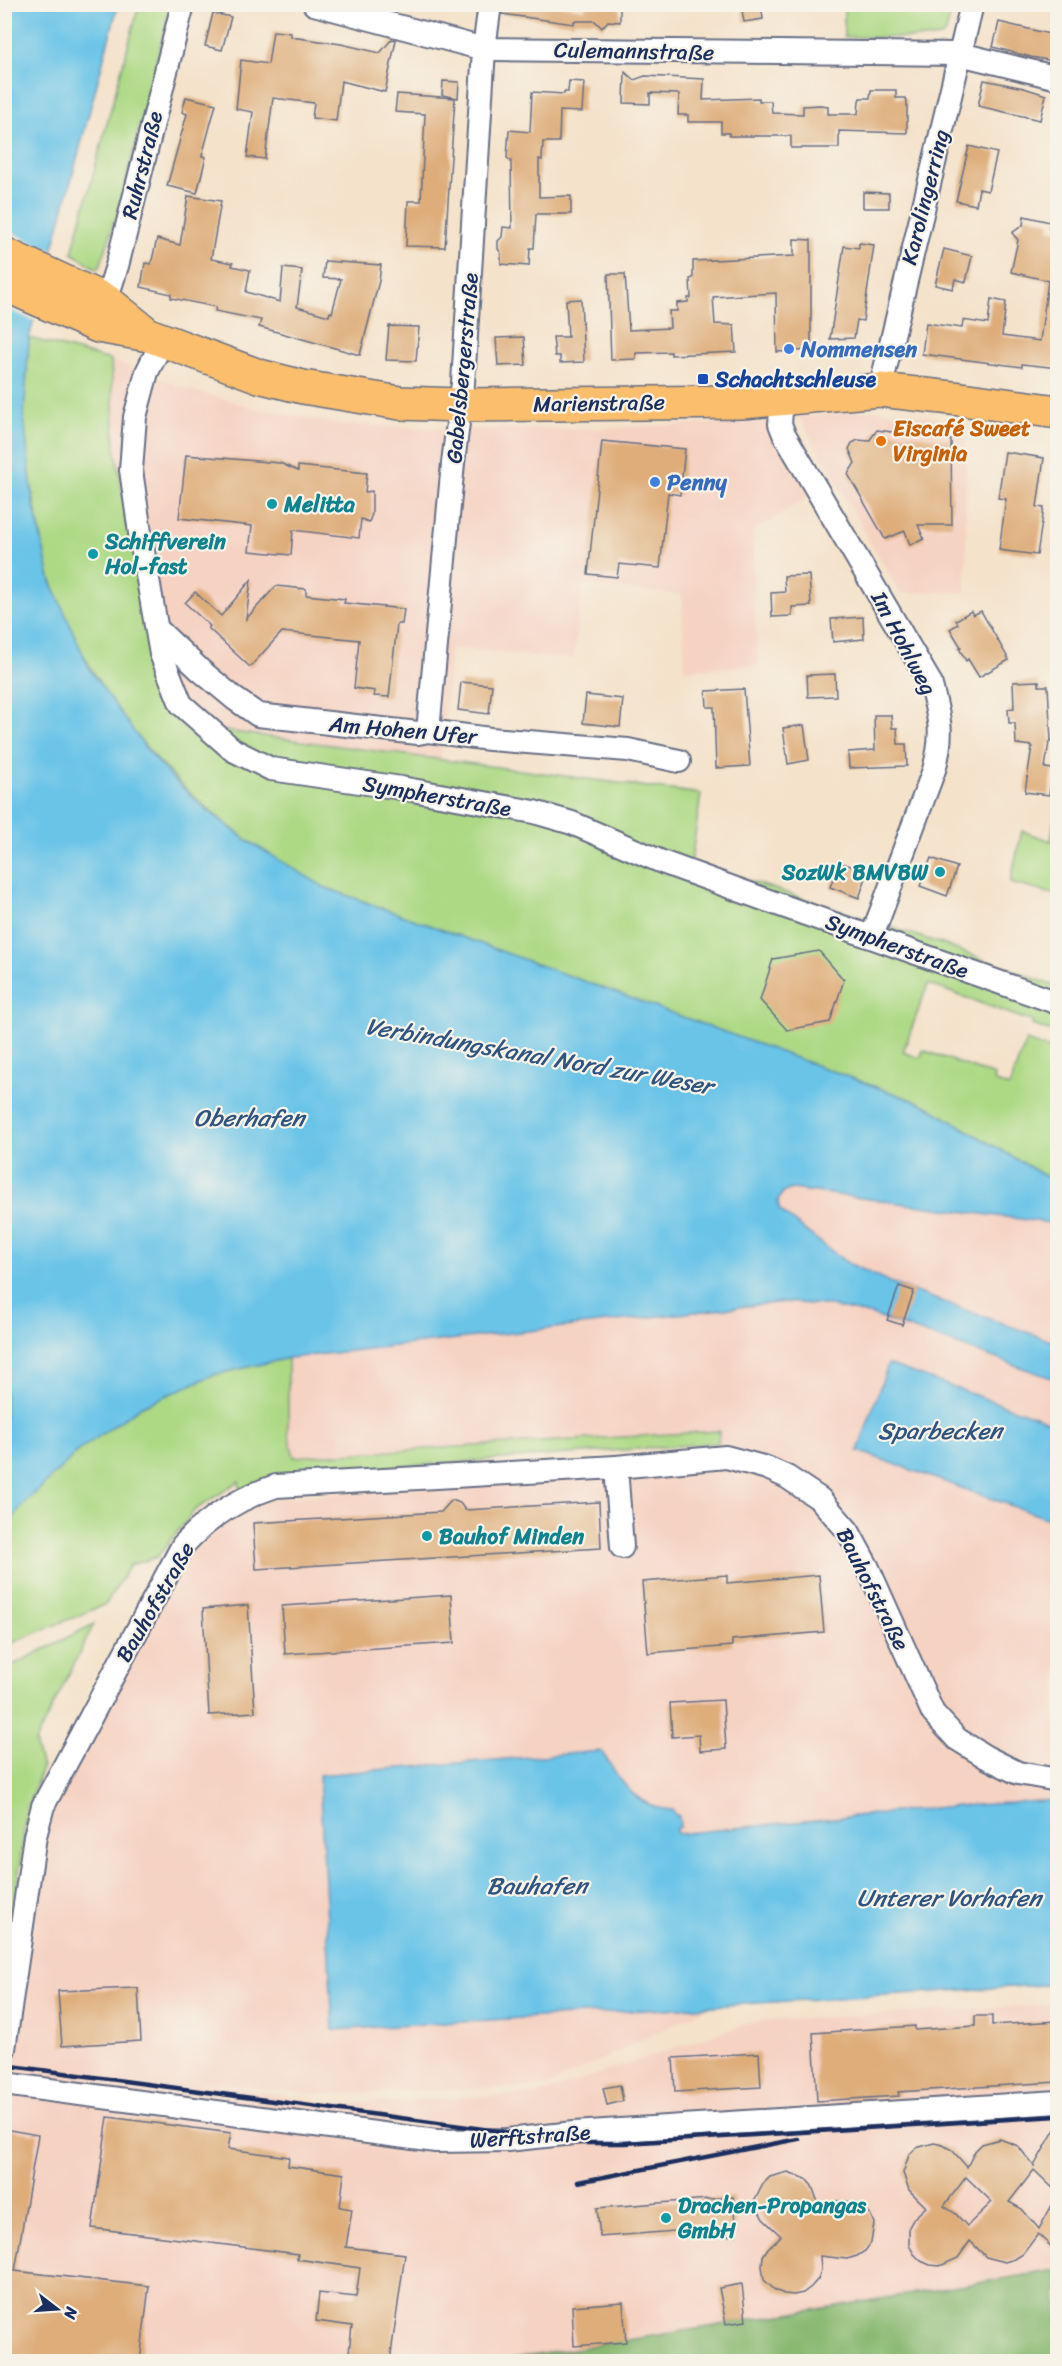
<svg xmlns="http://www.w3.org/2000/svg" width="1062" height="2366" viewBox="0 0 1062 2366" font-family="Sriracha,sans-serif">
<rect width="100%" height="100%" fill="#f7f3e8"/>
<filter id="ink" filterUnits="userSpaceOnUse"><feTurbulence type="fractalNoise" baseFrequency=".0167" numOctaves="2"/><feDisplacementMap in="SourceGraphic" scale="12" xChannelSelector="R" yChannelSelector="G"/><feConvolveMatrix kernelMatrix="1 2 1 2 8 2 1 2 1" color-interpolation-filters="sRGB"/></filter>
<filter id="wash" filterUnits="userSpaceOnUse"><feTurbulence type="fractalNoise" baseFrequency=".008" numOctaves="4" result="noise"/><feDisplacementMap in="SourceGraphic" scale="24" xChannelSelector="R" yChannelSelector="G"/><feGaussianBlur stdDeviation="1.35" result="paint"/><feColorMatrix in="noise" values="0 0 0 0 0 0 0 0 0 0 0 0 0 0 0 0 0 1.4 0 .05"/><feComposite in="paint" operator="in"/></filter>
<g filter="url(#wash)">
<rect width="100%" height="100%" fill="#f4e2ca"/>
<g fill="#f5d2c2">
<path d="M 111,360 L 181,387 L 258,409 L 341,424 L 444,429 L 593,429 L 772,421 L 812,495 L 754,530 L 752,560 L 758,665 L 685,670 L 682,595 L 582,585 L 574,659 L 450,648 L 441,761 L 180,725 L 166,697 L 156,671 L 145,622 L 115,448 Z"/>
<path d="M 872,410 L 927,416 L 966,424 L 966,592 L 900,593 L 799,417 Z"/>
<path d="M 793,1189 L 1057,1224 L 1057,1271 L 1049,1296 L 1058,1299 L 1057,1800 L 944,1807 L 676,1834 L 676,1827 L 680,1827 L 679,1816 L 674,1814 L 673,1810 L 646,1803 L 630,1792 L 600,1751 L 333,2029 L 715,2004 L 548,2086 L 321,2094 L 169,2078 L 341,2104 L 539,2094 L 752,2022 L 1057,2004 L 1057,2270 L 500,2361 L 5,2361 L 4,2072 L 14,2060 L 48,1823 L 165,1592 L 205,1531 L 255,1503 L 281,1498 L 719,1464 L 718,1431 L 294,1457 L 288,1433 L 288,1358 L 784,1302 L 847,1308 L 895,1323 L 907,1289 L 846,1262 L 790,1219 L 779,1209 L 778,1200 L 783,1192 Z"/>
</g>
<g fill="#add985" stroke="#648472" stroke-width="1.5" fill-rule="evenodd">
<path d="M 139,5 L 171,5 L 116,220 L 113,222 L 109,240 L 100,266 L 97,269 L 72,253 Z"/>
<path d="M 844,5 L 844,4 L 953,5 L 946,32 L 941,37 L 931,38 L 844,37 Z"/>
<path d="M 29,338 L 111,360 L 115,448 L 156,671 L 166,698 L 180,725 L 701,794 L 691,862 L 942,944 L 1057,987 L 1057,1183 L 923,1104 L 324,887 C 196,820 99,718 51,580 C 46,568 45,553 42,540 C 33,501 26,460 24,419 C 23,393 28,364 29,338 ZM 928,984 L 1033,1022 L 1032,1025 L 1055,1033 L 1049,1049 L 1026,1041 L 1009,1087 L 994,1081 L 995,1076 L 923,1050 L 920,1058 L 903,1052 Z"/>
<path d="M 1057,801 L 1057,895 L 1010,883 L 1022,831 L 1051,841 Z"/>
<path d="M 288,1358 L 288,1433 L 294,1457 L 719,1431 L 718,1443 L 340,1471 L 273,1479 L 240,1489 L 239,1481 L 195,1510 L 157,1557 L 130,1565 L 106,1604 L 5,1646 L 4,1532 L 19,1509 L 79,1450 L 142,1406 L 213,1375 Z"/>
<path d="M 94,1624 L 35,1742 L 42,1768 L 27,1810 L 5,1980 L 5,1669 Z"/>
</g>
<path fill="#8ab972" stroke="#527468" stroke-width="1.5" d="M 1057,2270 L 1057,2361 L 500,2361 Z"/>
<g fill="#6bc4e8" stroke="#437aa3" stroke-width="1.5">
<path d="M 5,5 L 118,5 L 29,338 L 24,418 L 33,501 L 50,579 L 90,670 L 145,747 L 169,775 L 202,806 L 248,841 L 324,887 L 923,1104 L 1057,1183 L 1057,1224 L 793,1189 L 783,1192 L 778,1200 L 779,1209 L 789,1218 L 846,1262 L 899,1286 L 1057,1343 L 1057,1380 L 872,1315 L 825,1305 L 784,1302 L 289,1358 L 213,1375 L 142,1406 L 79,1450 L 19,1509 L 5,1532 Z"/>
<path d="M 888,1364 L 1057,1424 L 1057,1522 L 858,1451 Z"/>
<path d="M 601,1751 C 621,1780 633,1807 673,1810 L 674,1814 L 679,1816 L 680,1827 L 676,1828 L 677,1834 L 944,1807 L 1057,1800 L 1057,1984 L 333,2030 L 319,1775 Z"/>
</g>
<path fill="#f4e2ca" d="M 5,229 L 55,252 L 37,322 L 5,308 Z"/>
<g id="blocks">
<g fill="#dead7a" fill-rule="evenodd">
<path d="M 503,4 L 554,4 L 585,9 L 585,4 L 620,4 L 620,22 L 608,21 L 602,28 L 595,21 L 574,21 L 574,24 L 502,14 Z"/>
<path d="M 741,4 L 761,4 L 763,19 L 744,22 Z"/>
<path d="M 213,13 L 231,17 L 222,50 L 205,46 Z"/>
<path d="M 999,22 L 1058,36 L 1054,61 L 1031,57 L 993,47 Z"/>
<path d="M 273,31 L 291,33 L 291,37 L 341,44 L 380,53 L 392,39 L 396,40 L 385,92 L 341,81 L 336,121 L 312,118 L 314,103 L 273,98 L 265,159 L 247,157 L 253,112 L 236,109 L 241,60 L 268,64 Z"/>
<path d="M 625,72 L 634,80 L 645,76 L 704,79 L 703,100 L 759,98 L 759,101 L 771,101 L 772,113 L 803,114 L 803,106 L 820,105 L 828,106 L 828,114 L 858,114 L 859,101 L 860,98 L 870,98 L 871,90 L 896,90 L 896,98 L 906,98 L 907,102 L 907,133 L 839,131 L 839,148 L 791,148 L 791,136 L 729,136 L 729,133 L 721,133 L 721,122 L 688,122 L 688,115 L 678,115 L 679,94 L 650,93 L 650,104 L 624,103 Z"/>
<path d="M 984,80 L 1024,88 L 1046,95 L 1040,120 L 978,106 Z"/>
<path d="M 443,81 L 459,82 L 458,98 L 442,95 Z"/>
<path d="M 569,81 L 584,82 L 582,112 L 560,111 L 559,142 L 543,142 L 542,160 L 539,159 L 539,197 L 571,196 L 571,214 L 536,214 L 534,248 L 530,248 L 529,266 L 501,264 L 501,253 L 498,249 L 498,241 L 502,237 L 503,227 L 512,228 L 511,161 L 507,158 L 509,130 L 530,132 L 532,92 L 564,94 L 564,92 L 568,92 Z"/>
<path d="M 397,94 L 455,98 L 445,247 L 406,246 L 408,201 L 421,201 L 425,114 L 395,112 Z"/>
<path d="M 186,97 L 216,104 L 202,156 L 206,157 L 197,193 L 167,186 L 187,114 L 182,112 Z"/>
<path d="M 969,146 L 997,153 L 988,191 L 979,189 L 976,205 L 956,201 Z"/>
<path d="M 863,192 L 889,193 L 889,208 L 863,208 Z"/>
<path d="M 188,196 L 221,201 L 211,259 L 233,263 L 232,266 L 250,270 L 246,292 L 280,302 L 283,268 L 302,270 L 297,307 L 329,316 L 330,312 L 332,313 L 341,279 L 323,278 L 325,261 L 381,265 L 379,281 L 360,355 L 259,327 L 261,320 L 215,311 L 216,307 L 171,298 L 171,294 L 141,287 L 145,263 L 151,264 L 157,239 L 180,245 Z"/>
<path d="M 1024,216 L 1050,222 L 1049,229 L 1058,231 L 1058,368 L 1022,364 L 1022,367 L 922,354 L 926,323 L 962,328 L 963,320 L 988,324 L 991,299 L 1006,302 L 1002,336 L 1040,341 L 1048,281 L 1054,282 L 1011,272 L 1018,240 L 1012,233 L 1023,225 Z"/>
<path d="M 794,239 L 811,240 L 811,350 L 777,352 L 776,293 L 713,297 L 715,324 L 734,325 L 736,352 L 671,355 L 671,352 L 636,353 L 636,359 L 611,360 L 608,274 L 625,274 L 629,330 L 670,328 L 669,311 L 677,311 L 677,303 L 688,302 L 688,298 L 691,298 L 690,279 L 693,278 L 693,261 L 794,256 Z"/>
<path d="M 859,243 L 874,245 L 863,321 L 857,320 L 854,338 L 830,339 L 844,246 L 859,248 Z"/>
<path d="M 944,249 L 972,256 L 966,282 L 955,279 L 953,289 L 935,285 Z"/>
<path d="M 581,299 L 584,362 L 560,363 L 560,356 L 555,356 L 553,337 L 568,337 L 566,300 Z"/>
<path d="M 389,326 L 419,327 L 416,361 L 386,360 Z"/>
<path d="M 524,337 L 526,365 L 498,366 L 496,338 Z"/>
<path d="M 877,430 L 951,440 L 952,525 L 918,525 L 924,539 L 910,545 L 905,531 L 885,539 L 848,474 L 855,463 L 849,449 L 852,443 L 858,440 L 869,441 Z"/>
<path d="M 602,441 L 685,449 L 680,495 L 668,493 L 660,568 L 619,564 L 617,577 L 588,574 Z"/>
<path d="M 1005,452 L 1044,458 L 1037,507 L 1044,508 L 1037,555 L 999,550 L 1006,499 L 998,498 Z"/>
<path d="M 186,455 L 280,463 L 298,471 L 298,466 L 367,473 L 365,492 L 372,491 L 372,514 L 369,522 L 361,519 L 359,538 L 293,530 L 291,555 L 249,551 L 252,526 L 179,518 Z"/>
<path d="M 809,575 L 811,606 L 792,607 L 792,616 L 772,617 L 771,593 L 785,592 L 784,576 Z"/>
<path d="M 251,580 L 246,619 L 276,586 L 306,589 L 306,595 L 345,599 L 344,603 L 404,609 L 402,624 L 397,624 L 389,697 L 374,696 L 375,691 L 354,688 L 359,640 L 282,632 L 250,667 L 208,628 L 210,626 L 185,603 L 195,592 L 221,616 Z"/>
<path d="M 971,611 L 973,615 L 981,611 L 1009,660 L 979,677 L 968,659 L 966,661 L 959,648 L 961,647 L 950,629 L 958,624 L 956,620 Z"/>
<path d="M 863,617 L 864,639 L 833,642 L 831,619 Z"/>
<path d="M 835,674 L 836,696 L 808,697 L 807,675 Z"/>
<path d="M 1039,681 L 1039,686 L 1048,686 L 1051,742 L 1049,742 L 1045,768 L 1053,769 L 1049,795 L 1025,792 L 1032,746 L 1016,744 L 1015,723 L 1009,723 L 1008,709 L 1014,708 L 1013,682 Z"/>
<path d="M 461,682 L 492,685 L 489,714 L 458,710 Z"/>
<path d="M 744,689 L 750,766 L 716,768 L 714,707 L 707,707 L 706,691 Z"/>
<path d="M 586,695 L 623,699 L 620,727 L 583,723 Z"/>
<path d="M 874,715 L 891,715 L 892,728 L 897,728 L 898,744 L 906,744 L 907,766 L 849,768 L 848,752 L 875,750 Z"/>
<path d="M 804,725 L 809,760 L 788,764 L 783,728 Z"/>
<path d="M 931,858 L 957,867 L 947,896 L 920,886 Z"/>
<path d="M 839,862 L 868,872 L 859,898 L 830,887 Z"/>
<path d="M 819,951 L 844,980 L 830,1022 L 787,1030 L 760,1000 L 773,959 Z"/>
<path d="M 899,1286 L 914,1291 L 902,1325 L 887,1320 Z"/>
<path d="M 452,1500 L 460,1503 L 465,1510 L 599,1502 L 601,1548 L 256,1569 L 253,1523 L 441,1512 Z"/>
<path d="M 727,1575 L 727,1583 L 819,1575 L 824,1632 L 732,1640 L 732,1646 L 648,1653 L 642,1582 Z"/>
<path d="M 451,1595 L 454,1643 L 285,1654 L 282,1606 Z"/>
<path d="M 248,1605 L 255,1712 L 209,1715 L 203,1609 Z"/>
<path d="M 723,1700 L 726,1749 L 700,1751 L 699,1735 L 672,1737 L 670,1703 Z"/>
<path d="M 138,1988 L 141,2041 L 62,2046 L 58,1991 Z"/>
<path d="M 975,2016 L 992,2016 L 992,2025 L 1058,2021 L 1058,2082 L 898,2092 L 899,2096 L 817,2101 L 813,2033 L 915,2026 L 915,2030 L 975,2026 Z"/>
<path d="M 759,2053 L 761,2087 L 675,2092 L 673,2058 Z"/>
<path d="M 620,2085 L 623,2101 L 607,2105 L 603,2088 Z"/>
<path d="M 108,2117 L 231,2133 L 228,2149 L 289,2157 L 288,2166 L 344,2174 L 340,2207 L 352,2209 L 346,2247 L 405,2254 L 390,2361 L 348,2361 L 352,2326 L 316,2321 L 319,2293 L 356,2297 L 360,2268 L 297,2259 L 298,2254 L 92,2228 Z"/>
<path d="M 1058,2124 L 1058,2193 L 1034,2170 L 1009,2202 L 1022,2209 L 1039,2229 L 1058,2194 L 1058,2253 L 1038,2234 L 1023,2254 L 1015,2259 L 1005,2262 L 986,2257 L 970,2241 L 958,2258 L 940,2266 L 930,2265 L 921,2261 L 914,2254 L 909,2245 L 909,2227 L 914,2218 L 926,2207 L 909,2190 L 903,2173 L 909,2155 L 916,2148 L 934,2143 L 943,2145 L 952,2150 L 967,2167 L 975,2151 L 982,2144 L 1000,2139 L 1018,2146 L 1034,2166 ZM 966,2177 L 992,2202 L 967,2226 L 956,2214 L 944,2206 Z"/>
<path d="M 4,2129 L 38,2135 L 15,2271 L 149,2286 L 140,2361 L 4,2361 Z"/>
<path d="M 788,2172 L 806,2179 L 812,2186 L 820,2208 L 837,2201 L 855,2202 L 870,2214 L 874,2223 L 871,2243 L 865,2251 L 857,2256 L 847,2259 L 820,2256 L 821,2270 L 818,2279 L 811,2287 L 803,2293 L 794,2295 L 784,2294 L 775,2290 L 764,2280 L 762,2266 L 763,2256 L 768,2248 L 781,2236 L 763,2219 L 754,2202 L 763,2184 L 770,2177 Z"/>
<path d="M 733,2197 L 736,2235 L 702,2238 L 700,2229 L 600,2237 L 597,2208 Z"/>
<path d="M 742,2284 L 746,2321 L 726,2324 L 719,2288 Z"/>
<path d="M 623,2302 L 626,2342 L 574,2346 L 572,2306 Z"/>
</g>
</g>
</g>
<g filter="url(#ink)">
<use href="#blocks" fill-opacity="0" stroke="#676e84" stroke-width="1.5"/>
<g fill="none" stroke-linecap="round" stroke-linejoin="round">
<defs>
<g id="minor">
<path d="M 314,4 L 484,49 L 960,54 L 1058,78"/>
<path d="M 102,313 L 117,266 L 183,4"/>
<path d="M 163,340 L 147,372 L 135,417 L 131,470 L 141,540 L 161,654 L 181,704 L 233,750 L 271,769 L 401,788 L 534,812 L 572,823 L 662,862 L 766,900 L 1058,1003"/>
<path d="M 880,390 L 972,4"/>
<path d="M 782,399 L 780,424 L 784,434 L 930,682 C 940,719 944,733 934,770 L 872,936"/>
<path d="M 157,629 L 200,670 L 235,699 L 258,715 L 418,733 L 428,731 L 490,739 L 628,750 L 679,761"/>
<path d="M 428,731 L 453,463 L 463,383 L 484,49 L 490,4"/>
<path d="M 616,1467 L 622,1547"/>
<path d="M 4,2049 L 35,1836 L 43,1806 L 183,1545 C 210,1516 239,1498 276,1486 L 616,1467 L 726,1457 L 767,1468 L 787,1477 L 820,1499 L 848,1531 L 868,1568 L 933,1713 L 957,1739 L 986,1757 L 1018,1773 L 1058,1780"/>
<path d="M 4,2084 L 436,2141 L 507,2140 L 574,2133 L 1058,2102"/>
</g>
<g id="primary">
<path d="M 4,254 L 106,301 L 146,333"/>
<path d="M 4,284 L 98,326 L 149,335 L 259,376 L 303,387 L 400,403 L 461,405 L 743,402 L 880,390 L 961,399 L 1058,412"/>
</g>
</defs>
<use href="#minor" stroke="#676e84" stroke-width="26"/>
<use href="#primary" stroke="#676e84" stroke-width="36"/>
<use href="#minor" stroke="#fff" stroke-width="22"/>
<use href="#primary" stroke="#fabe6d" stroke-width="33"/>
<g stroke="#1b2f5e" stroke-width="4.5">
<path d="M 4,2065 L 543,2137 L 589,2143 L 625,2143 L 1058,2116"/>
<path d="M 578,2182 L 798,2139"/>
</g>
</g>
</g>
<g fill="#3f7fe0" stroke="#f7f3e8" stroke-width="2">
<circle cx="789" cy="349" r="6"/>
<circle cx="655" cy="482" r="6"/>
</g>
<rect fill="#1a4fb4" stroke="#f7f3e8" stroke-width="2" x="697" y="373" width="12" height="12" rx="3"/>
<circle fill="#e8710a" stroke="#f7f3e8" stroke-width="2" cx="881" cy="441" r="6"/>
<g fill="#0f9aa8" stroke="#f7f3e8" stroke-width="2">
<circle cx="272" cy="504" r="6"/>
<circle cx="93" cy="554" r="6"/>
<circle cx="940" cy="872" r="6"/>
<circle cx="427" cy="1536" r="6"/>
<circle cx="666" cy="2218" r="6"/>
</g>
<g text-anchor="middle" dominant-baseline="central" stroke-width="4.5" stroke-linejoin="round" paint-order="stroke">
<g font-size="22" fill="#1b2f5e" stroke="#f7f3e8">
<text transform="translate(634 51) rotate(1)">Culemannstraße</text>
<text transform="translate(142 165) rotate(-76)">Ruhrstraße</text>
<text transform="translate(925 197) rotate(-76)">Karolingerring</text>
<text transform="translate(462 368) rotate(-85)">Gabelsbergerstraße</text>
<text transform="translate(599 403) rotate(-1)">Marienstraße</text>
<text transform="translate(904 643) rotate(62)">Im Hohlweg</text>
<text transform="translate(403 730) rotate(5)">Am Hohen Ufer</text>
<text transform="translate(437 796) rotate(10)">Sympherstraße</text>
<text transform="translate(897 946) rotate(20)">Sympherstraße</text>
<text transform="translate(873 1589) rotate(63)">Bauhofstraße</text>
<text transform="translate(155 1602) rotate(-60)">Bauhofstraße</text>
<text transform="translate(530 2136) rotate(-4)">Werftstraße</text>
</g>
<g font-size="22" font-weight="bold" fill="#366cbe" stroke="#f7f3e8" text-anchor="start">
<text x="801" y="349">Nommensen</text>
<text x="667" y="482">Penny</text>
</g>
<g font-size="22" font-weight="bold" fill="#164399" stroke="#f7f3e8" text-anchor="start">
<text x="715" y="379">Schachtschleuse</text>
</g>
<g font-size="22" font-weight="bold" fill="#c56008" stroke="#f7f3e8" text-anchor="start">
<text x="893" y="428">Eiscafé Sweet<tspan x="893" dy="25">Virginia</tspan></text>
</g>
<g font-size="22" font-weight="bold" fill="#0d838f" stroke="#f7f3e8" text-anchor="start">
<text x="284" y="504">Melitta</text>
<text x="105" y="541">Schiffverein<tspan x="105" dy="25">Hol-fast</tspan></text>
<text x="928" y="872" text-anchor="end">SozWk BMVBW</text>
<text x="439" y="1536">Bauhof Minden</text>
<text x="678" y="2205">Drachen-Propangas<tspan x="678" dy="25">GmbH</tspan></text>
</g>
<g font-size="24" font-style="italic" fill="#2f5480" stroke="#f7f3e8">
<text transform="translate(539 1056) rotate(10)">Verbindungskanal Nord zur Weser</text>
<text x="249" y="1118">Oberhafen</text>
<text x="940" y="1431">Sparbecken</text>
<text x="537" y="1886">Bauhafen</text>
<text x="949" y="1898">Unterer Vorhafen</text>
</g>
</g>
<rect width="1062" height="2366" fill="none" stroke="#f7f3e8" stroke-width="24"/>
<g transform="translate(57 2309) rotate(107)" stroke="#f7f3e8" stroke-width="4.5" paint-order="stroke">
<path d="M0-4.5L10 22L0 15L-10 22Z" fill="#1b2f5e"/>
<text y="-9" font-size="16" font-weight="bold" text-anchor="middle" fill="#1b2f5e">N</text>
</g>
</svg>
